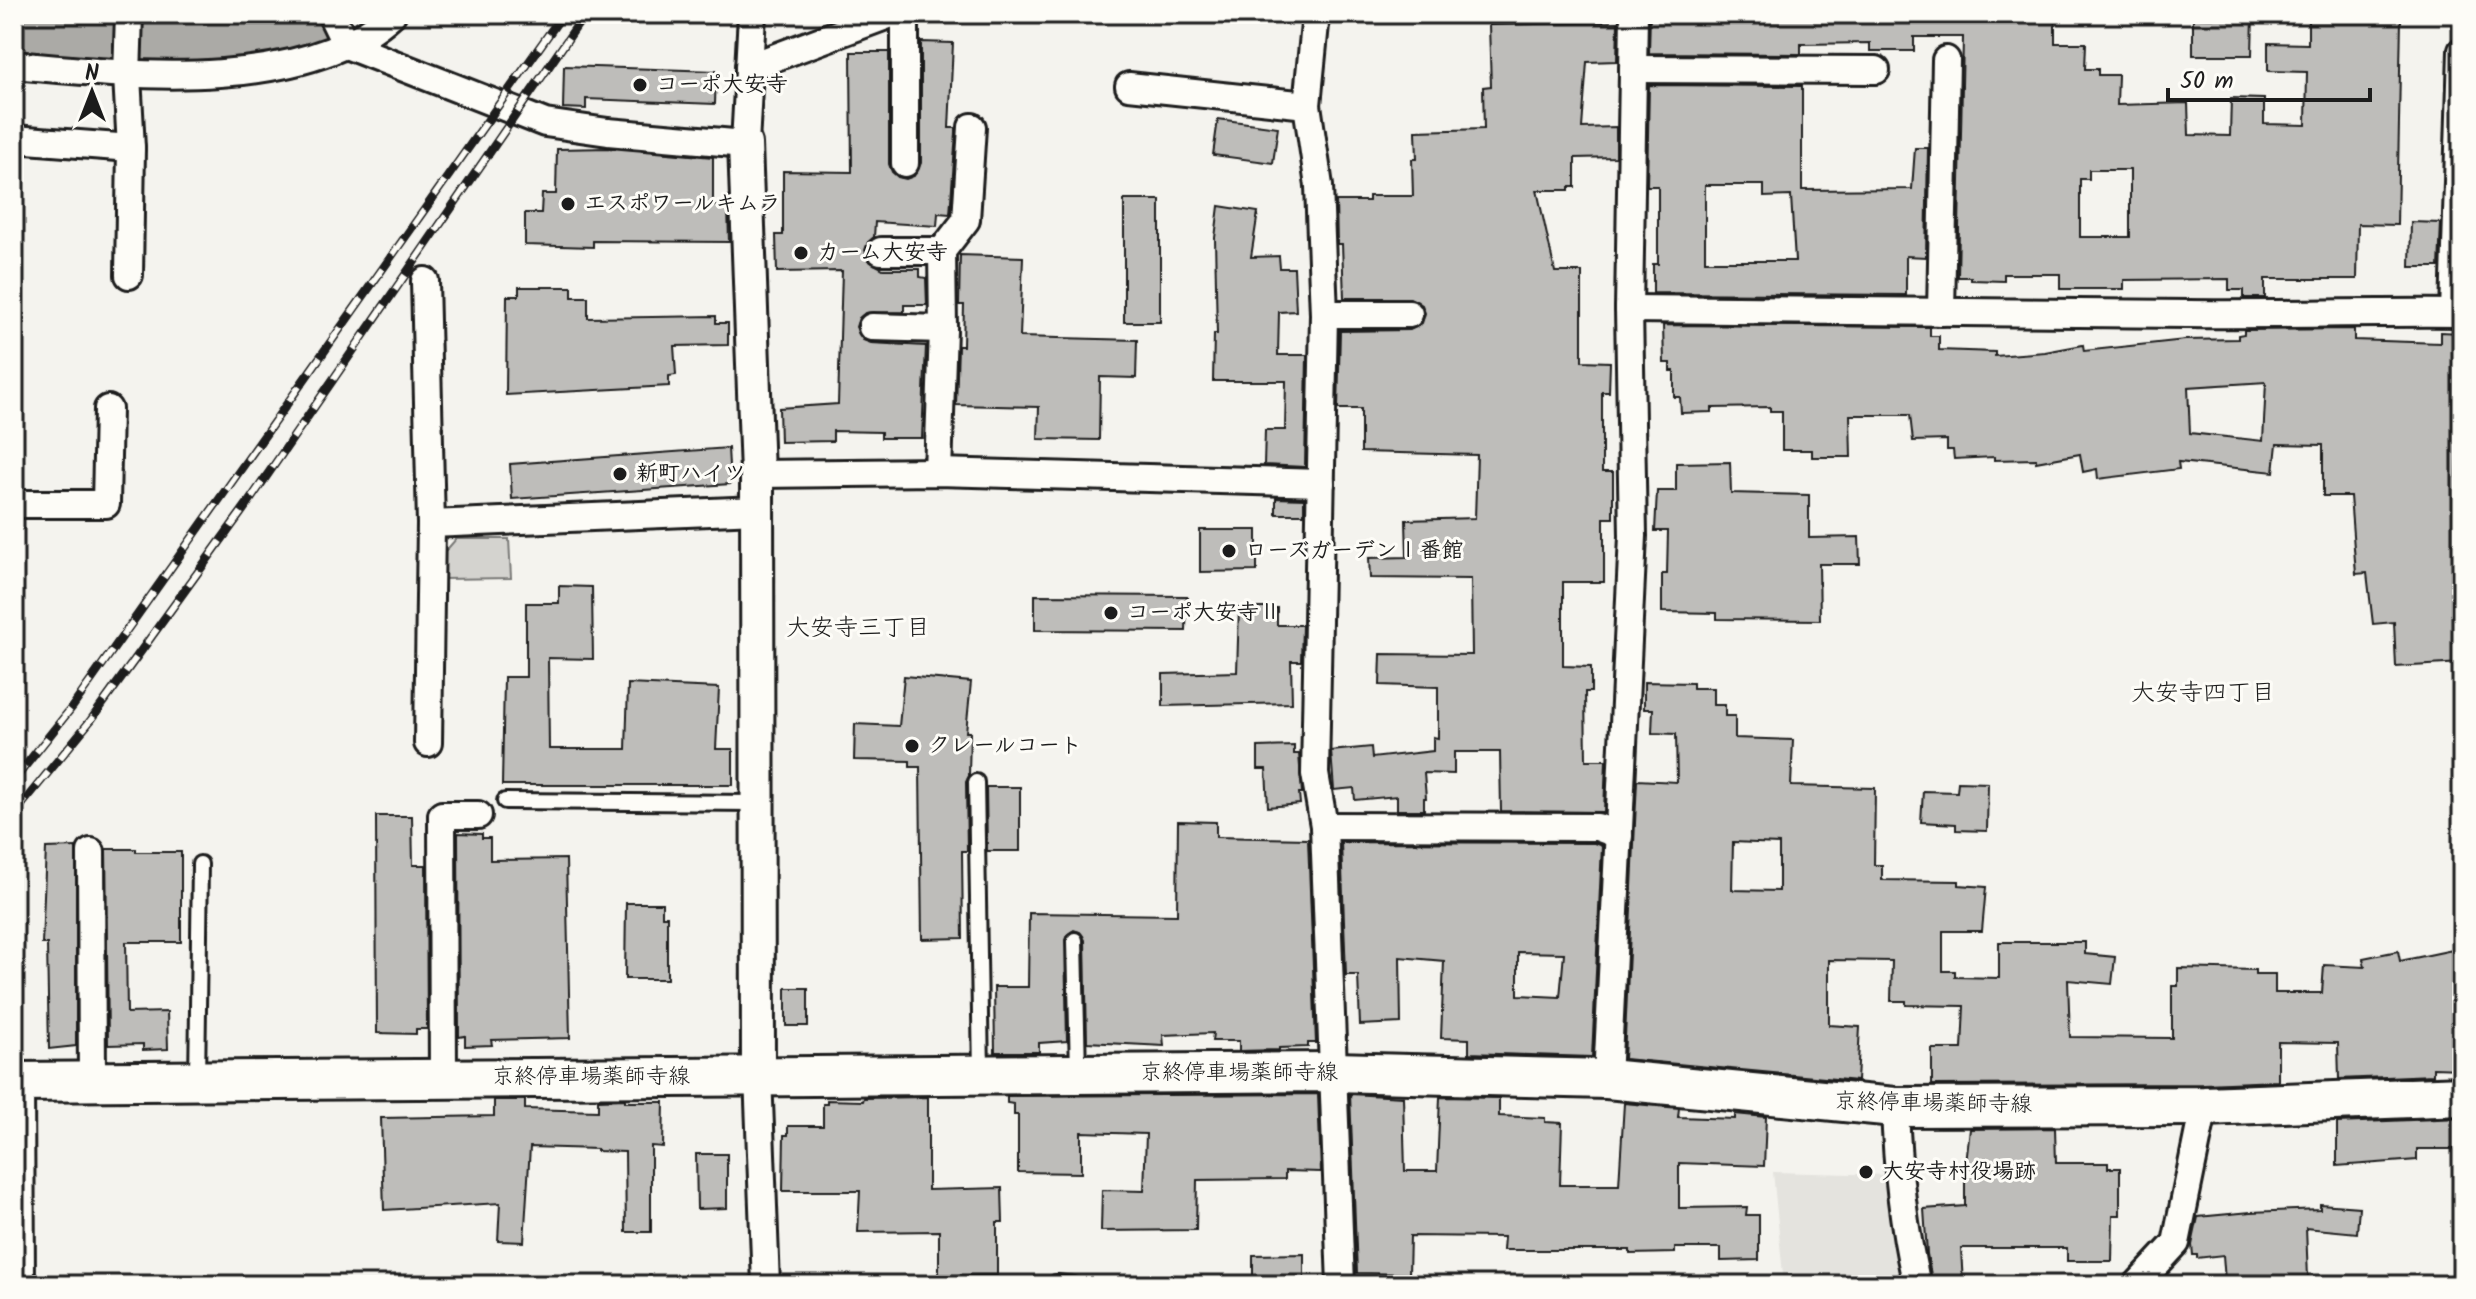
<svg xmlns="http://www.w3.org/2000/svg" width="2476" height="1299" viewBox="0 0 2476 1299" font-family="Kalam,'Klee One',sans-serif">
<rect width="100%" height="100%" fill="#f4f3ee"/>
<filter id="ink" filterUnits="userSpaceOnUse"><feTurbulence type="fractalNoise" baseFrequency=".0125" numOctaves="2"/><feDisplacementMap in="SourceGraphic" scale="16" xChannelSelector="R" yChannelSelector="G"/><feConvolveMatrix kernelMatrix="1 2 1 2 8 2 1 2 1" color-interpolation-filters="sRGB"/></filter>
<g filter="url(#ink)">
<path fill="#e4e3de" d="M 1773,1172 L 1891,1175 L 1911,1285 L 1784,1285 Z"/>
<path fill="#d4d3cf" stroke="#787876" stroke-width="2" d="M 456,539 L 509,539 L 511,578 L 442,579 L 443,554 Z"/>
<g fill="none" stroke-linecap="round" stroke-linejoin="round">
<path stroke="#abaaa6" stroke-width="48" d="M 14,33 L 152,39 L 238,39 L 314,19 L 324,14"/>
</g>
<g fill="#bebdba" stroke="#1c1c1c" stroke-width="2" fill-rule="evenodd">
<path d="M 1650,14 L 2055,14 L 2055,43 L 2086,43 L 2085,69 L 2098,69 L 2098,75 L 2118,75 L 2117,105 L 2188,103 L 2189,135 L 2230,136 L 2231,98 L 2264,99 L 2264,124 L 2306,125 L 2307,72 L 2268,71 L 2268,43 L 2308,44 L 2308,15 L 2401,19 L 2397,225 L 2358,224 L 2357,279 L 2265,279 L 2265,298 L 2244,298 L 2244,290 L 2229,290 L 2229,279 L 2124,280 L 2124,289 L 2060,289 L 2060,274 L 2004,274 L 2004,281 L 1971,280 L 1971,277 L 1958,277 L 1963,37 L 1914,37 L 1914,51 L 1870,51 L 1870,43 L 1801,44 L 1801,54 L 1649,53 ZM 2089,170 L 2130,170 L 2130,237 L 2080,237 L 2080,179 L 2089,179 Z"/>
<path d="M 2232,14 L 2253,14 L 2252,55 L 2193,55 L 2193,17 L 2232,18 Z"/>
<path d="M 1618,22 L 1617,61 L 1587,62 L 1582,128 L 1616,127 L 1616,157 L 1575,158 L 1575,187 L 1569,187 L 1569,190 L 1537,190 L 1555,272 L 1582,272 L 1582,361 L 1610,362 L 1609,392 L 1602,392 L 1602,472 L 1613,472 L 1613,518 L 1604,518 L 1604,582 L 1563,582 L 1563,666 L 1591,667 L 1591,692 L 1585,692 L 1586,760 L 1606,760 L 1604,812 L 1501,811 L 1500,752 L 1454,752 L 1454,774 L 1424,773 L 1426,798 L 1424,798 L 1424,810 L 1397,810 L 1397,796 L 1355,800 L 1354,788 L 1334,790 L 1331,751 L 1371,747 L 1372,758 L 1433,751 L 1433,737 L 1438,738 L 1438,687 L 1380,685 L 1381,654 L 1472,655 L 1471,579 L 1370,578 L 1369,558 L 1407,557 L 1406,520 L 1475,518 L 1477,455 L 1361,452 L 1361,409 L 1338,409 L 1340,331 L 1410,330 L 1422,323 L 1425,313 L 1422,305 L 1410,298 L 1344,298 L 1342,244 L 1337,244 L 1336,201 L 1369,201 L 1369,196 L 1413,196 L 1412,159 L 1417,159 L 1416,131 L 1484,129 L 1483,87 L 1491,86 L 1489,25 Z"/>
<path d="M 921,42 L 953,43 L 949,128 L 956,128 L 956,133 L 950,214 L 938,213 L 937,226 L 875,222 L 874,237 L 868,242 L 865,250 L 868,260 L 883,269 L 920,269 L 920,277 L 926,278 L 927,305 L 904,305 L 904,312 L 865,313 L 859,318 L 856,327 L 863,340 L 871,343 L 926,346 L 922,438 L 881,438 L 881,432 L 833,431 L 833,441 L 780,442 L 779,408 L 838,404 L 842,271 L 777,272 L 776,235 L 783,235 L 783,171 L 852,172 L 851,52 L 889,52 L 889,164 L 892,172 L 898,177 L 906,179 L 914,176 L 921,163 Z"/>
<path d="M 564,66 L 716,71 L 715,104 L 586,99 L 586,109 L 563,108 Z"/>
<path d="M 1649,85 L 1802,86 L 1802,190 L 1912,189 L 1915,148 L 1928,148 L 1926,257 L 1906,256 L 1906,295 L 1653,293 L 1653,264 L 1658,264 L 1658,186 L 1647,186 ZM 1705,185 L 1764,185 L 1764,197 L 1791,196 L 1795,261 L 1705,261 Z"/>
<path d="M 1218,119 L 1278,127 L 1273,163 L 1213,155 Z"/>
<path d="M 610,148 L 713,157 L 713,206 L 728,206 L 729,242 L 593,241 L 593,247 L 525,245 L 525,213 L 541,213 L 542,194 L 556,194 L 557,149 Z"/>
<rect x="1124" y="200" width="36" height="122"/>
<path d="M 1219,206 L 1258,212 L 1251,257 L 1279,256 L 1280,268 L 1294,268 L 1296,311 L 1279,312 L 1278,355 L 1307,355 L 1305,467 L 1264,465 L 1265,430 L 1285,430 L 1286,381 L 1213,381 L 1214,334 L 1217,334 L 1215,238 Z"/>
<path d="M 2411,222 L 2441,223 L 2439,267 L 2410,267 Z"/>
<path d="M 960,255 L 1023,257 L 1020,337 L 1137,340 L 1136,378 L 1100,377 L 1099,440 L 1038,439 L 1039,407 L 956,405 L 958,346 L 963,346 L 964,305 L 959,305 Z"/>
<path d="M 519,287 L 572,287 L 572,297 L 588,297 L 588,318 L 716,316 L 716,323 L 728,323 L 728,345 L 674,346 L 676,375 L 669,376 L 669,386 L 506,395 L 507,296 L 519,296 Z"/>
<path d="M 1663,325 L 1930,327 L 1930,336 L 1939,336 L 1939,350 L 1995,352 L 1995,356 L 2045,352 L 2083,345 L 2084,351 L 2185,340 L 2238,339 L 2238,335 L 2244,334 L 2244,330 L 2354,329 L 2354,340 L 2440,343 L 2440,332 L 2462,333 L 2461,373 L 2457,373 L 2455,432 L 2459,432 L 2456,510 L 2462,510 L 2462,663 L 2396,667 L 2394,622 L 2373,624 L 2367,573 L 2356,574 L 2350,496 L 2323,496 L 2323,445 L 2277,444 L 2274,472 L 2178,462 L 2179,469 L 2098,479 L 2097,469 L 2083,472 L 2080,454 L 2036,462 L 2036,459 L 1994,460 L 1994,457 L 1954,459 L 1953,450 L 1947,450 L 1947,440 L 1913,441 L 1910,415 L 1850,415 L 1851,457 L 1812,457 L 1812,450 L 1782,450 L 1782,411 L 1770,411 L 1770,407 L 1712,408 L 1712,412 L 1681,413 L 1680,397 L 1674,397 L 1674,371 L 1670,371 L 1670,363 L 1664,363 ZM 2266,382 L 2263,441 L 2190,433 L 2188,387 Z"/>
<path d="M 728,448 L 730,484 L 512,499 L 510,464 Z"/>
<path d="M 1730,462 L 1731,493 L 1809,495 L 1809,538 L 1859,537 L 1860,564 L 1819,564 L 1820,620 L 1717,619 L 1717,613 L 1662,612 L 1662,574 L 1667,574 L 1668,531 L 1655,531 L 1657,491 L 1676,491 L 1676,463 Z"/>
<path d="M 1276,498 L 1304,499 L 1304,514 L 1276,514 Z"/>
<path d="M 1200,530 L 1257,530 L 1257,571 L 1200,572 Z"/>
<path d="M 559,586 L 592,587 L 593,659 L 548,658 L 549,749 L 626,749 L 628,684 L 719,688 L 716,749 L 733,749 L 733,785 L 502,785 L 504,677 L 526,677 L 526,603 L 559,603 Z"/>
<path d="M 1035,595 L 1187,596 L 1186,631 L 1035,630 Z"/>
<path d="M 1239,608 L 1277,608 L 1277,625 L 1302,625 L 1301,661 L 1291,661 L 1292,703 L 1163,706 L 1163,674 L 1237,672 Z"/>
<path d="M 904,676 L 971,682 L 966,732 L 970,732 L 969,776 L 966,782 L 967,851 L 962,851 L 963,938 L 922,939 L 920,767 L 910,767 L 910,761 L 854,760 L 855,724 L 899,726 Z"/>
<path d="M 1644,682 L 1693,683 L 1693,688 L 1713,688 L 1713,705 L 1725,705 L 1725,716 L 1735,716 L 1735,738 L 1793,740 L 1791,786 L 1875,788 L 1874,865 L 1882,865 L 1882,880 L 1959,881 L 1959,885 L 1986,887 L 1982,931 L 1943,931 L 1943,971 L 1955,971 L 1955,977 L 1999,978 L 1999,942 L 2085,942 L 2085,954 L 2115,957 L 2112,984 L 2068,980 L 2070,1037 L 2172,1038 L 2172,986 L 2178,986 L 2178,968 L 2255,970 L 2255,974 L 2275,974 L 2275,993 L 2322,993 L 2324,965 L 2365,967 L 2363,958 L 2398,951 L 2400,961 L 2462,948 L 2462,1069 L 2433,1068 L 2433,1075 L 2339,1079 L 2338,1043 L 2278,1042 L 2278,1081 L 2204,1084 L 1932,1085 L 1932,1049 L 1962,1049 L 1964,1006 L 1906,1005 L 1906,1001 L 1891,1001 L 1892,961 L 1829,960 L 1829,1025 L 1860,1027 L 1857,1081 L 1624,1059 L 1637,780 L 1677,782 L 1676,734 L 1652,733 L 1653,709 L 1644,709 ZM 1733,842 L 1779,844 L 1779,891 L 1732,890 Z"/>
<path d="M 1294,746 L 1294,754 L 1299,754 L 1302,793 L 1299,793 L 1300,804 L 1268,807 L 1266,769 L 1258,769 L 1258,747 Z"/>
<path d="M 1958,782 L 1988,783 L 1987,831 L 1956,830 L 1956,824 L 1921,822 L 1923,791 L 1957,792 Z"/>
<path d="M 986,787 L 1020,787 L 1020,851 L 987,851 Z"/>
<path d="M 376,816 L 412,816 L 413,865 L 426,865 L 427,1029 L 416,1029 L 416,1034 L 377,1033 Z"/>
<path d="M 1178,821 L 1216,822 L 1216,837 L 1308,839 L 1316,1043 L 1308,1043 L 1308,1047 L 1279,1048 L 1279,1050 L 1239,1051 L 1239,1041 L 1212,1041 L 1213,1033 L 1163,1035 L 1164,1046 L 1087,1042 L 1085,940 L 1080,932 L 1074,930 L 1067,935 L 1065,940 L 1067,1041 L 1039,1043 L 1039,1052 L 995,1052 L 994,987 L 1028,987 L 1029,913 L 1177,915 Z"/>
<path d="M 458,833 L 482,834 L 482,838 L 490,838 L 490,860 L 566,859 L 570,1038 L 491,1040 L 492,1045 L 465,1046 L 465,1036 L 459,1037 Z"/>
<path d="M 1341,842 L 1594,843 L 1602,846 L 1592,1057 L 1469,1053 L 1469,1039 L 1441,1038 L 1444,961 L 1400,957 L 1401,1023 L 1360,1025 L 1358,975 L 1346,975 ZM 1518,952 L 1564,953 L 1560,997 L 1518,995 Z"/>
<path d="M 76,847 L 76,1046 L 49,1049 L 47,944 L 42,944 L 46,848 Z"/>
<path d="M 106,849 L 136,849 L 136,852 L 181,852 L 181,942 L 126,942 L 127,1013 L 167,1012 L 168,1049 L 143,1050 L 143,1044 L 108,1045 Z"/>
<path d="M 626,903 L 662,903 L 662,916 L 667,916 L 667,979 L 625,979 Z"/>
<rect x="786" y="988" width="22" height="38"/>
<path d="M 1318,1094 L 1321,1172 L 1285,1171 L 1285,1179 L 1197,1180 L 1196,1230 L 1101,1231 L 1102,1190 L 1144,1191 L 1146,1134 L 1081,1132 L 1081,1173 L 1018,1172 L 1018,1115 L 1014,1115 L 1014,1104 L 1007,1103 L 1007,1096 Z"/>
<path d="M 1350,1094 L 1403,1097 L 1405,1171 L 1437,1171 L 1440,1097 L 1499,1098 L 1499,1116 L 1545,1118 L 1545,1122 L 1562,1123 L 1560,1185 L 1619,1185 L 1624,1103 L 1679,1108 L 1678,1117 L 1735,1119 L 1735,1114 L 1766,1117 L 1764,1166 L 1679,1163 L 1679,1208 L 1747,1207 L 1746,1215 L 1759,1215 L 1759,1260 L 1721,1261 L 1721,1248 L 1675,1248 L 1675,1253 L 1630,1254 L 1630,1250 L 1503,1250 L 1504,1237 L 1410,1236 L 1409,1274 L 1357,1273 Z"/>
<path d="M 928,1097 L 928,1190 L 1002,1188 L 1003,1222 L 997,1222 L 997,1275 L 939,1276 L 939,1231 L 858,1232 L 860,1191 L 783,1191 L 784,1135 L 788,1135 L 788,1126 L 823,1126 L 823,1104 L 827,1104 L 827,1100 L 863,1101 L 864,1098 Z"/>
<path d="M 625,1099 L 625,1102 L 664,1102 L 663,1147 L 651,1146 L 651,1232 L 626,1232 L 625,1152 L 597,1151 L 597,1149 L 530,1147 L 524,1242 L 498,1241 L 500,1203 L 384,1210 L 381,1118 L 494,1116 L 494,1100 L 525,1100 L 525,1109 L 598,1111 L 598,1100 Z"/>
<path d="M 2462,1118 L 2462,1149 L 2417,1149 L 2417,1160 L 2337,1166 L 2337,1123 Z"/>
<path d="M 2055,1128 L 2056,1163 L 2108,1163 L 2108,1168 L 2120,1168 L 2120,1215 L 2113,1215 L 2112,1261 L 2067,1261 L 2067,1248 L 1961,1248 L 1963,1285 L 1933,1285 L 1927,1254 L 1924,1209 L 1965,1206 L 1965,1172 L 1970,1129 Z"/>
<path d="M 696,1154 L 727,1154 L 727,1208 L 697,1209 Z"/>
<path d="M 2320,1204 L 2359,1207 L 2357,1233 L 2306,1228 L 2308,1278 L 2225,1281 L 2223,1255 L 2197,1258 L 2197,1255 L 2193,1255 L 2192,1245 L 2198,1217 L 2251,1212 L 2320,1209 Z"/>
<path d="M 1304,1254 L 1304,1279 L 1253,1280 L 1253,1255 Z"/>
</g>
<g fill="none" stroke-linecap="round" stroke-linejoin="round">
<defs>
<g id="service">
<path d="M 976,782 L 981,1073"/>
<path d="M 505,801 L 757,803"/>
<path d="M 1075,940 L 1078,1072"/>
<path d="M 197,1080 L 200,864"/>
<path d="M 1056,1283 L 1074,1285"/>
</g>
<g id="minor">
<path d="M 331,14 L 346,45 L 545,123 L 608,132 L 745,144 L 752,14"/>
<path d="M 905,14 L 905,163"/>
<path d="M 1316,14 L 1307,105 L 1319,186 L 1324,314 L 1315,774 L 1324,826 L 1341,1285"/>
<path d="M 14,65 C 125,75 304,95 392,14"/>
<path d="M 749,67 L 891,14"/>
<path d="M 1633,69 L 1876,70"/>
<path d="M 1129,86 L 1307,105"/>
<path d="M 14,139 L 131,148"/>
<path d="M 881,251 L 942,251"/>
<path d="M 129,275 L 131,148 L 127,76 L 129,14"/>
<path d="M 425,281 L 431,524 L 428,743"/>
<path d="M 1629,309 C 1816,309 2002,313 2188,314 C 2280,315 2371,312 2462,313"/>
<path d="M 1941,312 L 1946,60"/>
<path d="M 2454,313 L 2462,51"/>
<path d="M 1324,314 L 1409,314"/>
<path d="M 872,327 L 943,329"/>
<path d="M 938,472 L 943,329 L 942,251 L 966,220 L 972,127"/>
<path d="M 757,474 L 938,472 L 1321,483"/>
<path d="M 14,504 L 106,504 L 108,409"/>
<path d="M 431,524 L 757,510"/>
<path d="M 1324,826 L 1597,827 L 1619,835"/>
<path d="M 91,852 L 92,1081"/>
<path d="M 758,1075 L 766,1285"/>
<path d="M 443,1078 L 442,815 L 478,815"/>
<path d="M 1607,1079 L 1633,536 L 1629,309 L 1634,14"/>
<path d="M 1895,1107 C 1897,1168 1903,1226 1917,1285"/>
<path d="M 2137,1285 L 2176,1243 L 2204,1106"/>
</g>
<g id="tertiary">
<path d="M 745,144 L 757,474 L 758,1075"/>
<path d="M 17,1082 L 18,1285"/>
</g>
<path id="secondary" d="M 14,1082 L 1334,1072 L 1607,1079 L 1895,1107 L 2204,1106 L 2462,1096"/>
</defs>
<use href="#service" stroke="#1c1c1c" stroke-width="20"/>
<use href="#minor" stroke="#1c1c1c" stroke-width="32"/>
<use href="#tertiary" stroke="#1c1c1c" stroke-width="38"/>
<use href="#secondary" stroke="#1c1c1c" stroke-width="44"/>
<use href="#service" stroke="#fdfcf7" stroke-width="14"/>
<use href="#minor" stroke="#fdfcf7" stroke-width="26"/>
<use href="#tertiary" stroke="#fdfcf7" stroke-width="32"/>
<use href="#secondary" stroke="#fdfcf7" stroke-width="38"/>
<defs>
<g id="rail">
<path d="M 14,780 L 73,706 L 563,14"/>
<path d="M 14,814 L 91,720 L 248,503 L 585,14"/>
</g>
</defs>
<use href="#rail" stroke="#1c1c1c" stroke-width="9"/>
<use href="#rail" stroke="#fdfcf7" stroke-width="6" stroke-dasharray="18" stroke-linecap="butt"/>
</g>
</g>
<g fill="#1c1c1c" stroke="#fdfcf7" stroke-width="3">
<circle cx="640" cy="85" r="8"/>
<circle cx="568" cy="204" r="8"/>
<circle cx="801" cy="253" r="8"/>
<circle cx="620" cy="474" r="8"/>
<circle cx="1229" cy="551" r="8"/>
<circle cx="1111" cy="613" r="8"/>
<circle cx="912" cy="746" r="8"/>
<circle cx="1866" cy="1172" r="8"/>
</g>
<g text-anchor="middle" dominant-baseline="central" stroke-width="6" stroke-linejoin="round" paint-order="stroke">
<g font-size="22" font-weight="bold" fill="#1c1c1c" stroke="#fdfcf7" text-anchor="start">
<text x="656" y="85">コーポ大安寺</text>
<text x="584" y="204">エスポワールキムラ</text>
<text x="817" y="253">カーム大安寺</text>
<text x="636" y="474">新町ハイツ</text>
<text x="1245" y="551">ローズガーデンⅠ番館</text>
<text x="1127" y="613">コーポ大安寺Ⅱ</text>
<text x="928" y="746">クレールコート</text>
<text x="1882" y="1172">大安寺村役場跡</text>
</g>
<g font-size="22" fill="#1c1c1c" stroke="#fdfcf7">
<text x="1239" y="1073">京終停車場薬師寺線</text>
<text x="591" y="1077">京終停車場薬師寺線</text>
<text transform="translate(1933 1104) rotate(1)">京終停車場薬師寺線</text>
</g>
<g font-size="24" fill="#1c1c1c" stroke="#fdfcf7">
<text x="858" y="628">大安寺三丁目</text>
<text x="2203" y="693">大安寺四丁目</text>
</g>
</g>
<rect width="2476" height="1299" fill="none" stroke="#fdfcf7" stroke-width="48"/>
<rect x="24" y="24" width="2428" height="1251" fill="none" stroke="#1c1c1c" stroke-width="3" filter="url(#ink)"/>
<g transform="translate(92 92)" stroke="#fdfcf7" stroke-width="6" paint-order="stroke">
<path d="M0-6L14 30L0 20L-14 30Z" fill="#1c1c1c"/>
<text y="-12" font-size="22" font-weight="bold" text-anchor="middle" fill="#1c1c1c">N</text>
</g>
<path d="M2168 88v12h202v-12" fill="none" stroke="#1c1c1c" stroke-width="4"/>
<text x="2180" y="88" font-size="24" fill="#1c1c1c" stroke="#fdfcf7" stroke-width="6" paint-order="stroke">50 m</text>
</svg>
